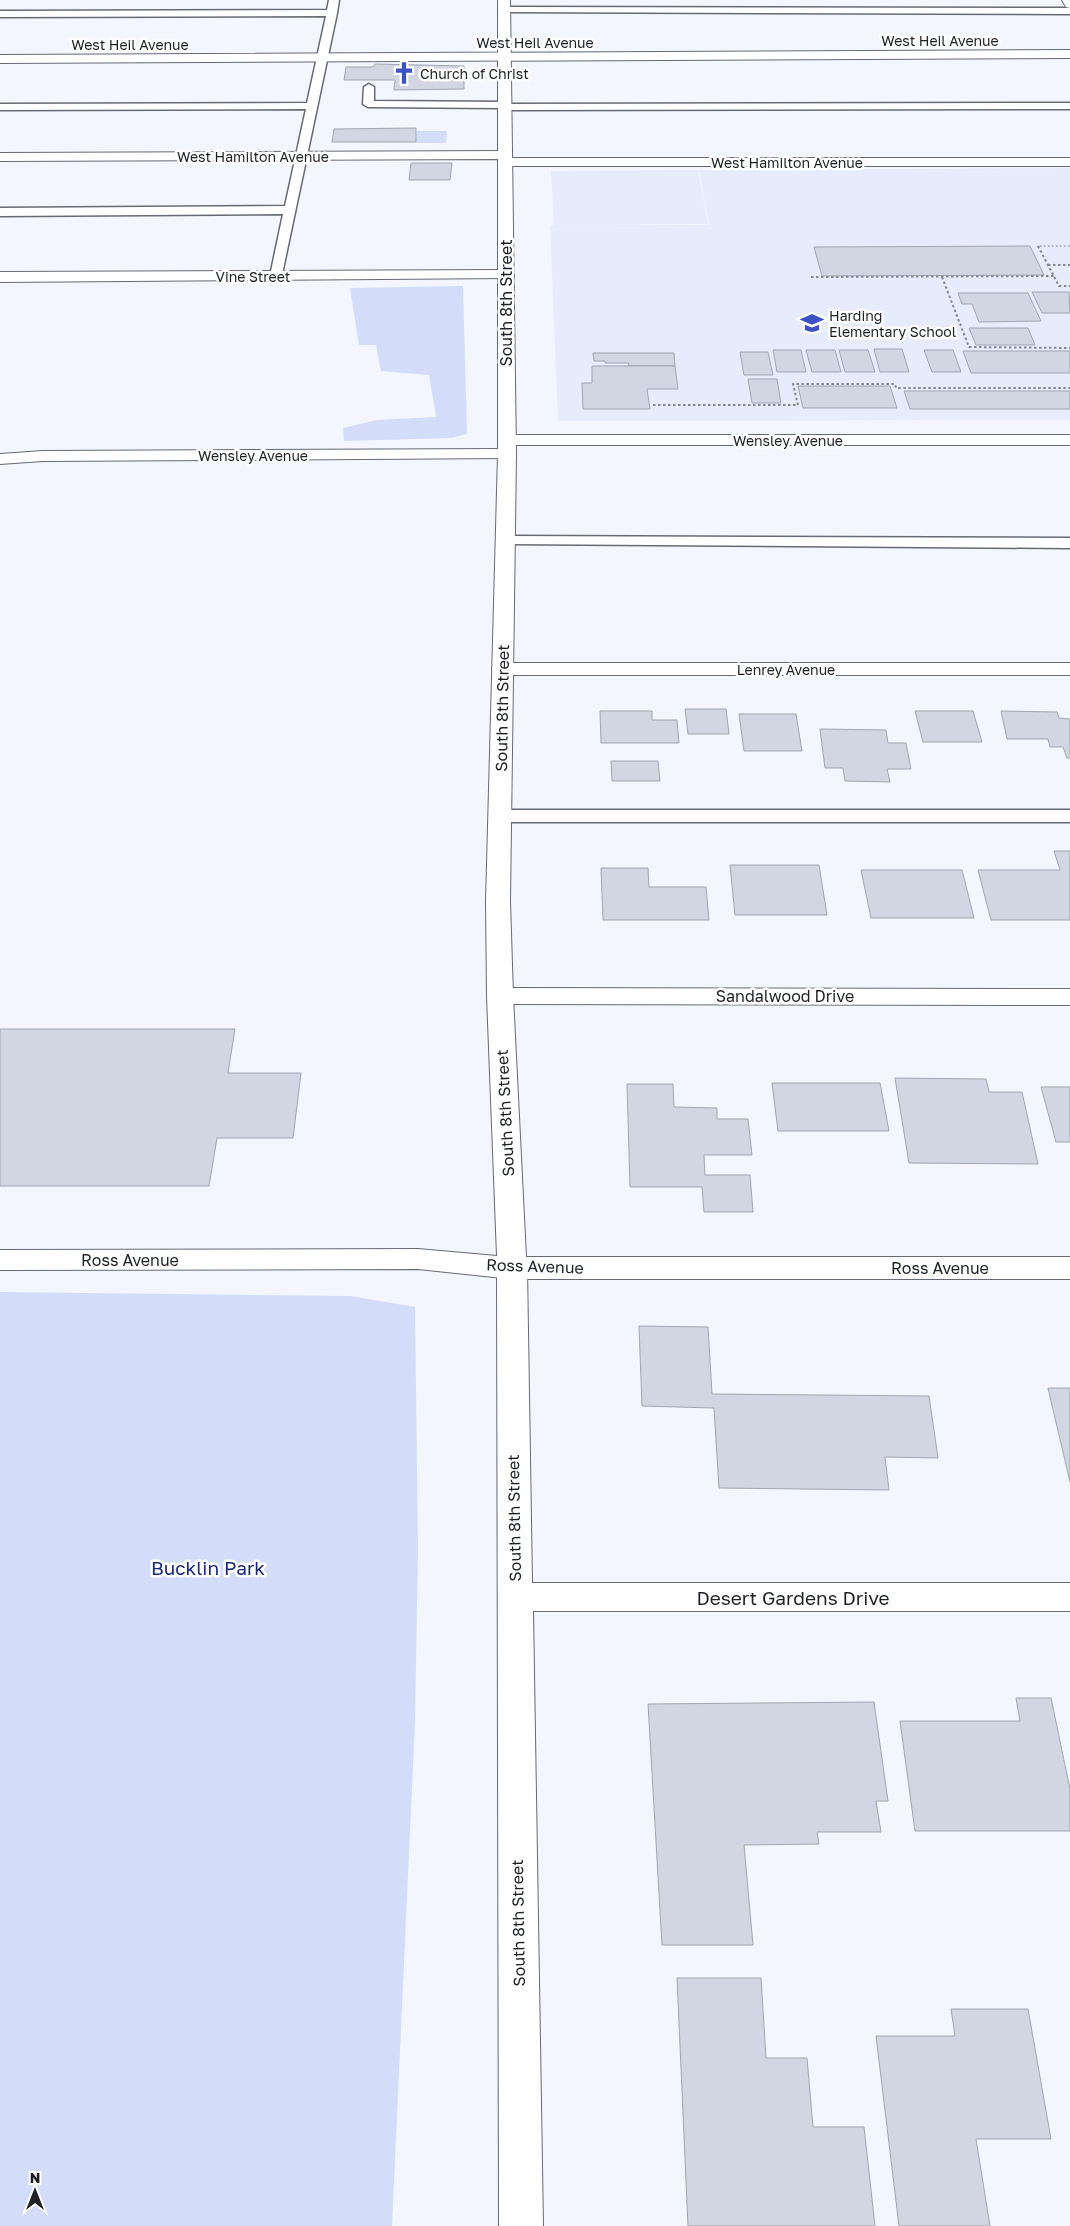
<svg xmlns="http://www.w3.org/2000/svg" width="1070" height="2226" viewBox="0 0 1070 2226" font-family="'Golos Text',sans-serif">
<rect width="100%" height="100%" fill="#f3f6fe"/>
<g fill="#e6ecfc">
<path d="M 1070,168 L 1070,420 L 558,421 L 550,225 L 709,225 L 699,170 Z"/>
<path d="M 698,170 L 708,224 L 554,225 L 551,171 Z"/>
</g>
<g fill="#d3ddfa">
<path d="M 417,131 L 447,131 L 446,143 L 416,143 Z"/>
<path d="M 463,286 L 467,434 L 451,438 L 344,441 L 343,428 L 377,420 L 436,417 L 429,375 L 381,371 L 376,345 L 359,345 L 350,288 Z"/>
<path d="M 0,1292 L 351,1296 L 415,1307 L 418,1549 L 415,1722 L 392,2226 L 0,2226 Z"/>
</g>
<g fill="#d1d6e2" stroke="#a0a5b1">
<path d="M 375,64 L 464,66 L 464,89 L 394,90 L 395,80 L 344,80 L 346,67 L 373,67 Z"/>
<path d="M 416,128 L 416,142 L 332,142 L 334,129 Z"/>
<path d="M 411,163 L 452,163 L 450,180 L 409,180 Z"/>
<path d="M 1030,246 L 1044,275 L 822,276 L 814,247 Z"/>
<path d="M 1032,292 L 1069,292 L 1070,313 L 1042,313 Z"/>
<path d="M 958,293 L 1028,293 L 1041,321 L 979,322 L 972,304 L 962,304 Z"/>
<path d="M 969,328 L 1028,328 L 1035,345 L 976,345 Z"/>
<path d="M 874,349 L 902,349 L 909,372 L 880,372 Z"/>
<path d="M 773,350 L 801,350 L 806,372 L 777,372 Z"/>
<path d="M 806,350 L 835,350 L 841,372 L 812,372 Z"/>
<path d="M 839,350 L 868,350 L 875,372 L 845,372 Z"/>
<path d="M 924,350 L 953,350 L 961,372 L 932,372 Z"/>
<path d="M 963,351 L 1070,351 L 1070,373 L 971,373 Z"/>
<path d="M 740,352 L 768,352 L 773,375 L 744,375 Z"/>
<path d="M 593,353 L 674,353 L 675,366 L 629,366 L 628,363 L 605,363 L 605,361 L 594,361 Z"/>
<path d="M 592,366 L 675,366 L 678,389 L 647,389 L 650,409 L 583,409 L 582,383 L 592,383 Z"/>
<path d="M 748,379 L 777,379 L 781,403 L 752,403 Z"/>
<path d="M 798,386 L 890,386 L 897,408 L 803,408 Z"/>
<path d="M 904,391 L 1070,391 L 1070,409 L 910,409 Z"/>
<path d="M 685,709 L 726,709 L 729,734 L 688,734 Z"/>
<path d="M 600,711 L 652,711 L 652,720 L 677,720 L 679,743 L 601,743 Z"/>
<path d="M 915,711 L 973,711 L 982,742 L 923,742 Z"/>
<path d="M 1001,711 L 1057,712 L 1059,718 L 1070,719 L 1070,758 L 1067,758 L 1063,747 L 1050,747 L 1048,739 L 1007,739 Z"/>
<path d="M 739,714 L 796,714 L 802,751 L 744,751 Z"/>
<path d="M 820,729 L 886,730 L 888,743 L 906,743 L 911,769 L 887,769 L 890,782 L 845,781 L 843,768 L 825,768 Z"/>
<path d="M 611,761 L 658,761 L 660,781 L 612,781 Z"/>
<path d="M 1054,851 L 1070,851 L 1070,920 L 991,920 L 978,870 L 1060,870 Z"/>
<path d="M 730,865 L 819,865 L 827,915 L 735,915 Z"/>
<path d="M 601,868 L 648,868 L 649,887 L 706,887 L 709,920 L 603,920 Z"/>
<path d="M 861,870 L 962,870 L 974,918 L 871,918 Z"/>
<path d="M 0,1029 L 235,1029 L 228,1073 L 301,1073 L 293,1138 L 217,1138 L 209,1186 L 0,1186 Z"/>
<path d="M 895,1078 L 986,1079 L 989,1092 L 1022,1092 L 1038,1164 L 909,1163 Z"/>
<path d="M 772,1083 L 880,1083 L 889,1131 L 778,1131 Z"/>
<path d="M 627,1084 L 673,1084 L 674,1107 L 717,1108 L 717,1119 L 748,1119 L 752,1155 L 704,1155 L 705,1175 L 750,1175 L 753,1212 L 704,1212 L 702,1187 L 630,1187 Z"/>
<path d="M 1041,1087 L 1070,1087 L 1070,1142 L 1056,1142 Z"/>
<path d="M 639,1326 L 708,1327 L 712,1394 L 929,1396 L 938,1458 L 885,1457 L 889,1490 L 719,1488 L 714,1408 L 642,1406 Z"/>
<path d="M 1048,1388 L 1070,1388 L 1070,1482 Z"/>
<path d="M 1016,1698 L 1051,1698 L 1070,1789 L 1070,1831 L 915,1831 L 900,1721 L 1020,1721 Z"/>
<path d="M 874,1702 L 888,1801 L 876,1801 L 881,1832 L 817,1832 L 819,1844 L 744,1845 L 753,1945 L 662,1945 L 648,1704 Z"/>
<path d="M 677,1978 L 761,1978 L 766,2058 L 807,2058 L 813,2127 L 864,2127 L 875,2226 L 688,2226 Z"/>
<path d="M 951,2009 L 1028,2009 L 1051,2139 L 976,2139 L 990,2226 L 899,2226 L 876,2036 L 955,2036 Z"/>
</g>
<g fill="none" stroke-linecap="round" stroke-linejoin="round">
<defs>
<g id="service">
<path d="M 329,0 L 339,0 L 337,13 L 281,279 L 276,280 L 270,276 L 283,214 L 0,216 L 0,208 L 285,206 L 306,109 L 0,110 L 0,104 L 307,103 L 326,16 L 0,17 L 0,11 L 327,10 Z"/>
<path d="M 504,7 L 1070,8 L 1070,14 L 501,12 L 499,10 Z"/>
<path d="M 369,84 L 374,87 L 374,101 L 505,102 L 510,104 L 1070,103 L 1070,109 L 505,110 L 500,108 L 368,107 L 363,104 L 364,87 Z"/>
<path d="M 505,536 L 1070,538 L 1070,548 L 499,544 L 497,541 L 499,538 Z"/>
<path d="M 500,810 L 1070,810 L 1070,822 L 500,822 L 493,820 L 490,816 L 493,812 Z"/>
</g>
<g id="minor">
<path d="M 1062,0 L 1070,0 L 1070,8 L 1066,7 Z"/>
<path d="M 1070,50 L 1070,58 L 0,63 L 0,55 Z"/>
<path d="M 505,151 L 510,152 L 512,155 L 510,158 L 1070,158 L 1070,166 L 505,166 L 500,165 L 498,162 L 500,159 L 0,161 L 0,153 Z"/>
<path d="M 506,270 L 512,272 L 514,275 L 512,278 L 0,282 L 0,272 Z"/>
<path d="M 507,435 L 1070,435 L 1070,445 L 507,445 L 501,444 L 498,440 L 501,436 Z"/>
<path d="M 507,449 L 513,450 L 516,454 L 513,458 L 43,461 L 0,464 L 0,454 L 43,451 Z"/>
<path d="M 503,663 L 1070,663 L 1070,675 L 503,675 L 496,673 L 492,669 L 496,665 Z"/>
<path d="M 500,988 L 1070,989 L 1070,1005 L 500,1004 L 491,1002 L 487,996 L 491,990 Z"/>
<path d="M 512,1257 L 522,1261 L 527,1268 L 532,1583 L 1070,1583 L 1070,1611 L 533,1611 L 543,2226 L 499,2226 L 497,1268 L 502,1261 Z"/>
</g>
<path id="tertiary" d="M 498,0 L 510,0 L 516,454 L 510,901 L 513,996 L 526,1257 L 1070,1257 L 1070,1279 L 512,1279 L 418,1269 L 0,1270 L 0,1250 L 418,1249 L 497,1256 L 487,996 L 486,901 L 498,454 Z"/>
</defs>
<use href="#service" stroke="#666a75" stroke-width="3"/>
<use href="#minor" stroke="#666a75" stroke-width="2"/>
<use href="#tertiary" stroke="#666a75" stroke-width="2"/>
<path stroke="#83868c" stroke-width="1" stroke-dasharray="2 2" stroke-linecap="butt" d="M 1039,248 L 1038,246 L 1070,246"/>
<g stroke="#83868c" stroke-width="2" stroke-dasharray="2.5 2.5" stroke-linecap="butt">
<path d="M 1038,246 L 1059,286 L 1070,286"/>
<path d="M 1048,265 L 1070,265"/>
<path d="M 811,277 L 1054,276"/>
<path d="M 942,277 L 969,347 L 1070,348"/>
<path d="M 653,405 L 798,405 L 793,384 L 895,384 L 896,388 L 1070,388"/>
</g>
<use href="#service" fill="#fff" fill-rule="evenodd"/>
<use href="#minor" fill="#fff" fill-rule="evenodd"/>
<use href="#tertiary" fill="#fff" fill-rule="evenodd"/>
</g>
<defs>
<symbol id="church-bare" viewBox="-9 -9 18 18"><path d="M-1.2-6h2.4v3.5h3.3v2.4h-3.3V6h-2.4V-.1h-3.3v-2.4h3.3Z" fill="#3b52c5" stroke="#fff" stroke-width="2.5" paint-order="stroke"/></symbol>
<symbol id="school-bare" viewBox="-9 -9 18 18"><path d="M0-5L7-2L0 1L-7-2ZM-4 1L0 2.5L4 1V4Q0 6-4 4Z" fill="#3b52c5" stroke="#fff" stroke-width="2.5" paint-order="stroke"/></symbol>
</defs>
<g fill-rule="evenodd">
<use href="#church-bare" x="388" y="57" width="32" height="32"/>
<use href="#school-bare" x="796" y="307" width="32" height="32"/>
</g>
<g text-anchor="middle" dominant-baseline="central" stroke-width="5" stroke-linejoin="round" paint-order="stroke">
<g font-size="14" fill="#1f2126" stroke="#fff">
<text x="940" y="40">West Heil Avenue</text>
<text x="535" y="42">West Heil Avenue</text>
<text x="130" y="44">West Heil Avenue</text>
<text x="253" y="156">West Hamilton Avenue</text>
<text x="787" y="162">West Hamilton Avenue</text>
<text x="253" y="276">Vine Street</text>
<text x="788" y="440">Wensley Avenue</text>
<text x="253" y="455">Wensley Avenue</text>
<text x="786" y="669">Lenrey Avenue</text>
</g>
<g font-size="14" fill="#1f2126" stroke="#fff" text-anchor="start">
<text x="420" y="73">Church of Christ</text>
<text x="829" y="315">Harding<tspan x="829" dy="16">Elementary School</tspan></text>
</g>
<g font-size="16" fill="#1f2126" stroke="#fff">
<text transform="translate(506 303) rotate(-90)">South 8th Street</text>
<text transform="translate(502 708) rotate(-89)">South 8th Street</text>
<text x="785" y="996">Sandalwood Drive</text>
<text transform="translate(505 1113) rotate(-93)">South 8th Street</text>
<text x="130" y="1260">Ross Avenue</text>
<text transform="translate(535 1266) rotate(2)">Ross Avenue</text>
<text x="940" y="1268">Ross Avenue</text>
<text transform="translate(514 1518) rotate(-91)">South 8th Street</text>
<text transform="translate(518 1923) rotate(-91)">South 8th Street</text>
</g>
<g font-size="19" fill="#1b287e" stroke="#fff">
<text x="208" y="1567">Bucklin Park</text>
</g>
<g font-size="19" fill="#1f2126" stroke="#fff">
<text x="793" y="1597">Desert Gardens Drive</text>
</g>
</g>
<g transform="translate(35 2191)" stroke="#ffffff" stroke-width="4" paint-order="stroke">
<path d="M0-4L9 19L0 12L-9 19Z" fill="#1f2126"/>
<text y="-8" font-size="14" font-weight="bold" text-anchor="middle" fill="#1f2126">N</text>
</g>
</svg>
